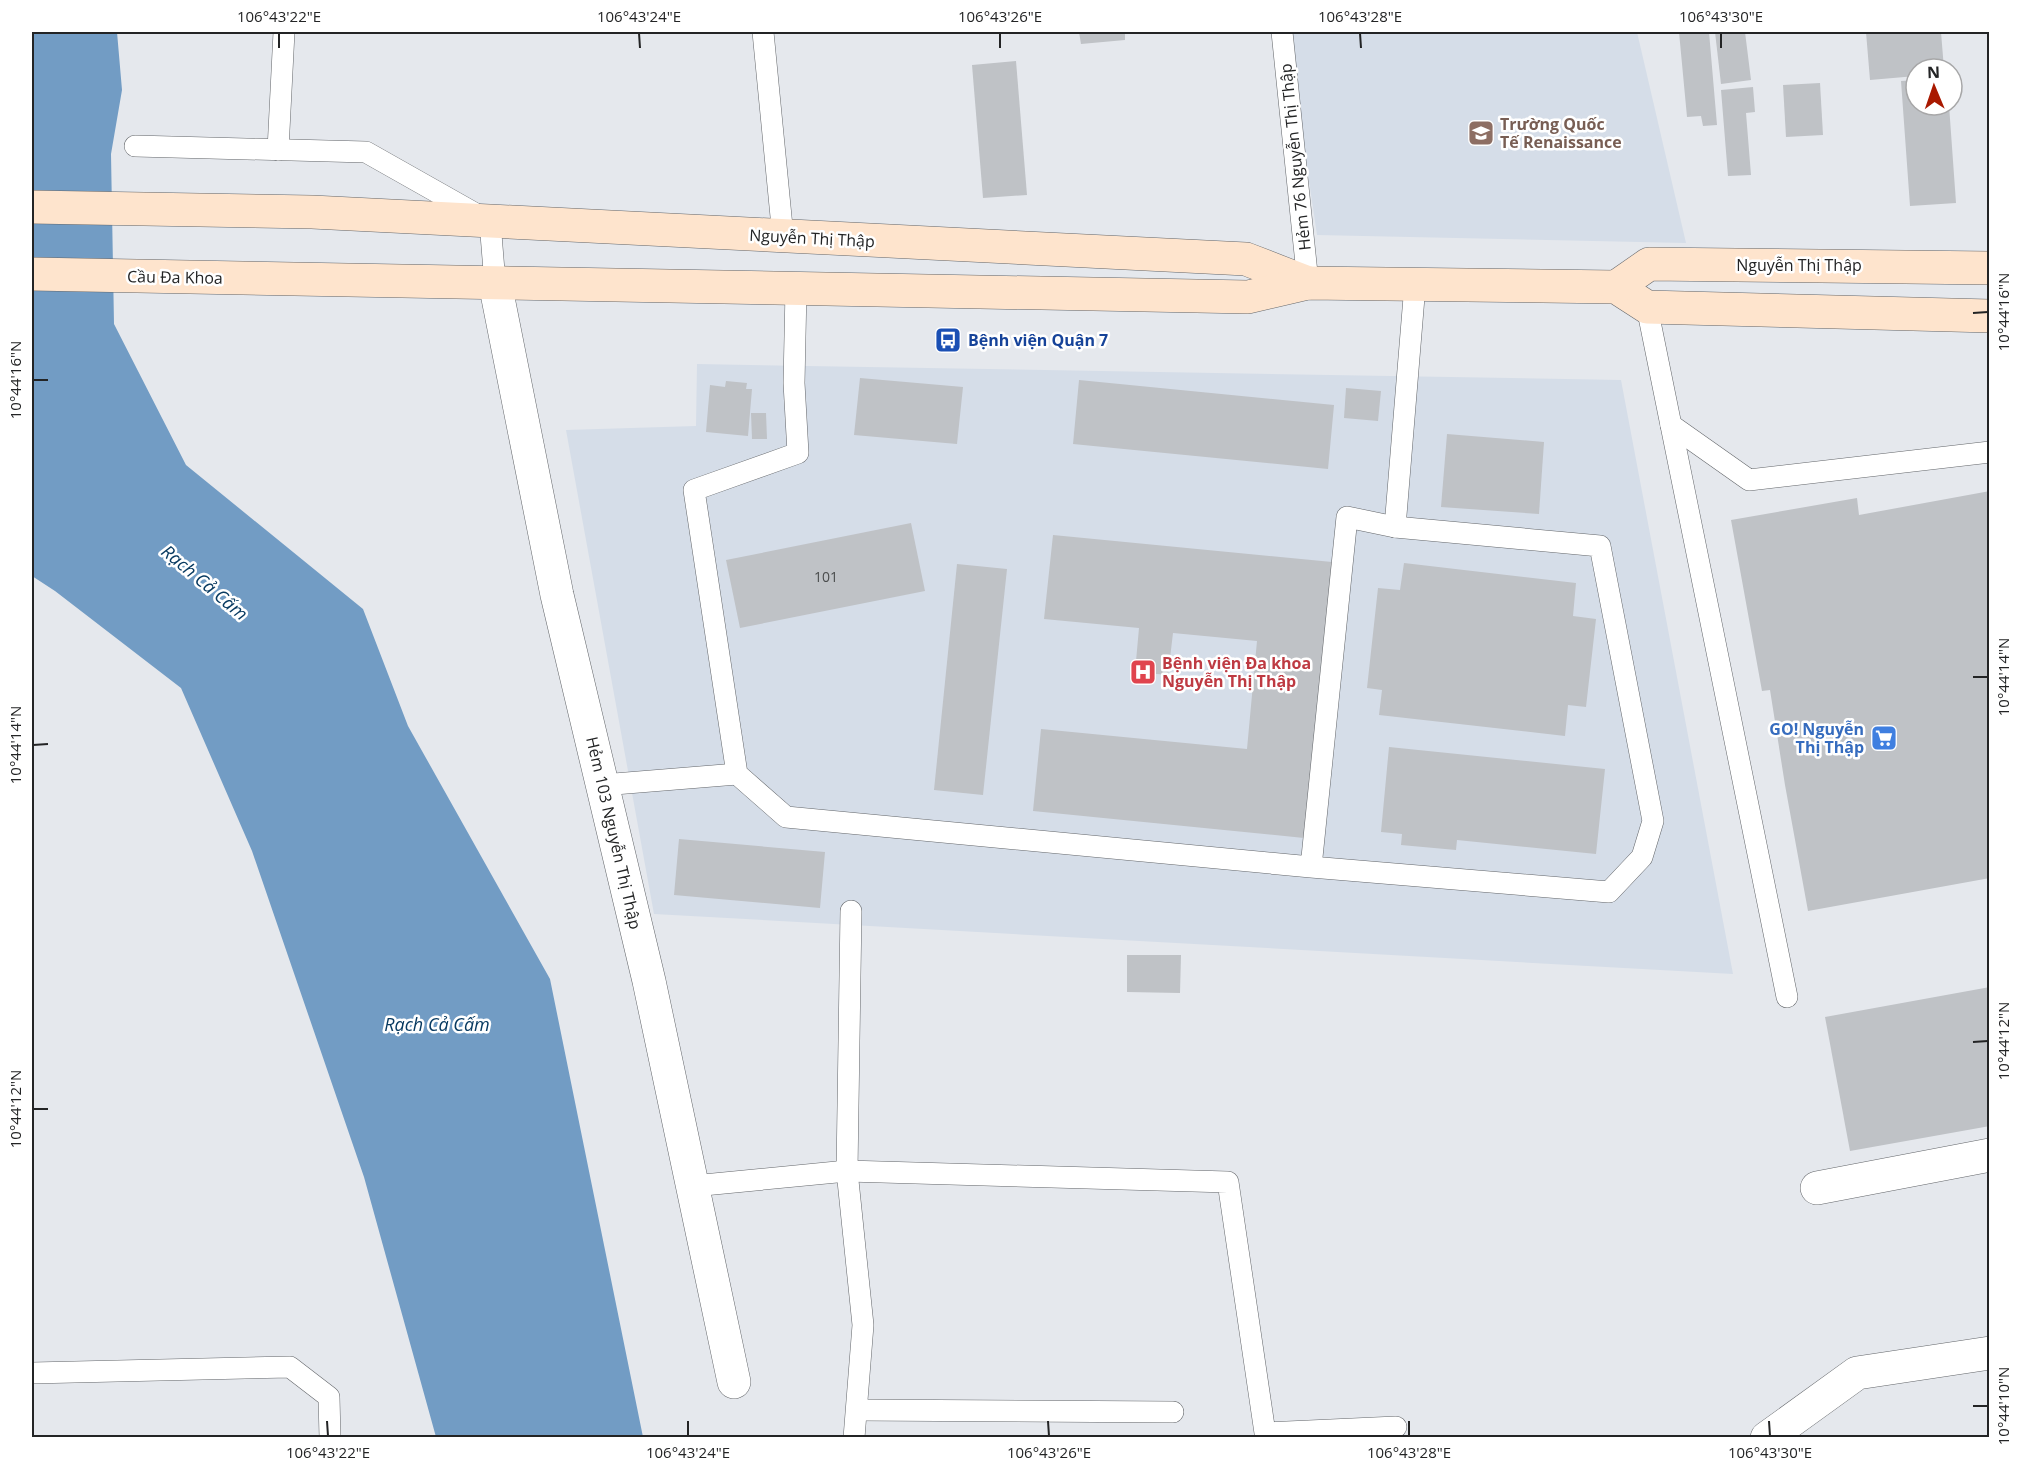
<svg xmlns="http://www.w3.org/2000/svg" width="2021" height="1469" viewBox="0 0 2021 1469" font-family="'Open Sans',sans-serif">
<rect width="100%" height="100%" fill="#e5e8ed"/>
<g fill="#d5dde8">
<path d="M 1287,32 L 1637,32 L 1686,243 L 1317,235 Z"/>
<path d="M 697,364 L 1621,380 L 1733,974 L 654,914 L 566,430 L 696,426 Z"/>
</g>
<path fill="#729cc4" d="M 32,32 L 117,32 L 122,90 L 111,154 L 114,324 L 186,465 L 363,609 L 408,726 L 550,979 L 643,1437 L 436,1437 L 364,1177 L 252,851 L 181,688 L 55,591 L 32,576 Z"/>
<g fill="#bfc2c6">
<path d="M 1079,32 L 1125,32 L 1125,40 L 1081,44 Z"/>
<path d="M 1679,32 L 1709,32 L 1717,125 L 1703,126 L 1701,116 L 1687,117 Z"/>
<path d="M 1715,32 L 1745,32 L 1751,80 L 1721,84 Z"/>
<path d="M 1866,32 L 1941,32 L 1944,69 L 1916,69 L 1916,76 L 1870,80 Z"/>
<path d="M 1016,61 L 1027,195 L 983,198 L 972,65 Z"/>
<path d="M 1916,80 L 1916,105 L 1949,105 L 1956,203 L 1910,206 L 1901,81 Z"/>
<path d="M 1820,83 L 1823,135 L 1786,137 L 1783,85 Z"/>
<path d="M 1753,87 L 1755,112 L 1746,113 L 1751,175 L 1728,176 L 1721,90 Z"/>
<path d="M 860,378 L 963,387 L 957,444 L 854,435 Z"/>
<path d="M 1079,380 L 1334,405 L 1328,469 L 1073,444 Z"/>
<path d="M 726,381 L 747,383 L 746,389 L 752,389 L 748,436 L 706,432 L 710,385 L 725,387 Z"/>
<path d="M 1346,388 L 1381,391 L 1378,421 L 1344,418 Z"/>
<path d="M 751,413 L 766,413 L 767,439 L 752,439 Z"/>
<path d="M 1447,434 L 1544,442 L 1539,514 L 1441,507 Z"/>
<path d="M 1990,491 L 1990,878 L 1808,911 L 1785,785 L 1770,690 L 1762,691 L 1731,520 L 1857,498 L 1859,515 Z"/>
<path d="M 911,523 L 925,591 L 740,628 L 726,560 Z"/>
<path d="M 1053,535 L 1332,562 L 1304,838 L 1033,811 L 1041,729 L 1247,749 L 1257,641 L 1173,633 L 1168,675 L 1135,672 L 1139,628 L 1044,619 Z"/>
<path d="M 1404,563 L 1576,583 L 1573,616 L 1596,619 L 1586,707 L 1568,705 L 1565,736 L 1379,715 L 1382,690 L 1367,688 L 1378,588 L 1400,590 Z"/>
<path d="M 957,564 L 1007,569 L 983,795 L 934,790 Z"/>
<path d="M 1389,747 L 1605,769 L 1596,854 L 1457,840 L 1456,850 L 1401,845 L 1402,834 L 1381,832 Z"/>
<path d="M 679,839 L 825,852 L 820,908 L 674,895 Z"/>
<path d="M 1127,955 L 1181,955 L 1180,993 L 1127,992 Z"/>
<path d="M 1990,987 L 1990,1126 L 1850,1151 L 1825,1017 Z"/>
</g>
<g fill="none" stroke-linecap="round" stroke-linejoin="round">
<defs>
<g id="lane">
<path d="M 763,32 L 783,237"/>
<path d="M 1282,32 L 1308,283"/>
<path d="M 135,146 L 366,152 L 490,222 L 495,283"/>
<path d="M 278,150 L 284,32"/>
<path d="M 796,290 L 794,383 L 798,453 L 694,490 L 737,774 L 786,817 L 1311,867 L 1609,892 L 1642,857 L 1653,821 L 1600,546 L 1395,527 L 1347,517 L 1311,867"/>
<path d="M 1647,307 L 1787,997"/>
<path d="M 1671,425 L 1749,480 L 1990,452"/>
<path d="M 1395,527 L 1415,285"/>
<path d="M 602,785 L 737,774"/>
<path d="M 851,911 L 847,1171 L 863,1325 L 854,1438"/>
<path d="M 693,1186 L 847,1171 L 1228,1182 L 1265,1433 L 1396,1427"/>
<path d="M 32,1373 L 290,1367 L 329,1397 L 330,1438"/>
<path d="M 857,1410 L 1173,1412"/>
</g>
<g id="street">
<path d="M 495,283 L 557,595 L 649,981 L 734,1382"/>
<path d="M 1817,1188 L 1990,1155"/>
<path d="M 1767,1438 L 1857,1373 L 1990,1353"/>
</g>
<g id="secondary">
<path d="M 32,207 L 312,212 L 1246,259 L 1308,283"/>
<path d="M 32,274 L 1248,297 L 1308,283 L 1616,287 L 1647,307 L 1990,316"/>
<path d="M 1616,287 L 1649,264 L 1990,268"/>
</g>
</defs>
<use href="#lane" stroke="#63666a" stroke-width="22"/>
<use href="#street" stroke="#63666a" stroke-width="34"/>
<use href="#secondary" stroke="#63666a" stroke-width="34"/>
<use href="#lane" stroke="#fff" stroke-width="21"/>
<use href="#street" stroke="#fff" stroke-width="33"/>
<use href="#secondary" stroke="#fee4cd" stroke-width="33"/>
</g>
<path fill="none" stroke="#232425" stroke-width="2" d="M 279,33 L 279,48M 639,33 L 640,48M 1000,33 L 1000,48M 1360,33 L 1361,48M 1721,33 L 1721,48M 1973,313 L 1988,312M 33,380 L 48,380M 1973,677 L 1988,677M 33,745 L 48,744M 1973,1042 L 1988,1041M 33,1109 L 48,1109M 1973,1406 L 1988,1406M 327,1421 L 328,1436M 688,1421 L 688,1436M 1048,1421 L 1049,1436M 1409,1421 L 1409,1436M 1769,1421 L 1770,1436"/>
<defs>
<symbol id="school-square" viewBox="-11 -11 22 22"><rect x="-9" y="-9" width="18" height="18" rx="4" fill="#8d6e63" stroke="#fff"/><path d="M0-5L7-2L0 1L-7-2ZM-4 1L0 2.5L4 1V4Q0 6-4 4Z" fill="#fff"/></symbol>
<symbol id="bus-square" viewBox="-11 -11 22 22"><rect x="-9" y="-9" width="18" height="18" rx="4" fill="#1a4fb4" stroke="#fff"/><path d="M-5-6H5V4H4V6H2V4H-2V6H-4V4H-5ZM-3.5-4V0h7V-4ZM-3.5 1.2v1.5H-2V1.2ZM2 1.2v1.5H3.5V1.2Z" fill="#fff"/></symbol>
<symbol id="hospital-square" viewBox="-11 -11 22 22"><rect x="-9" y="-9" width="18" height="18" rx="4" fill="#e0444e" stroke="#fff"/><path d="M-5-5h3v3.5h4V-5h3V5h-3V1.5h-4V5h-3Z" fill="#fff"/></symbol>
<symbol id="supermarket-square" viewBox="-11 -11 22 22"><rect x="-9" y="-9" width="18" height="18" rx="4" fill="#3f7fe0" stroke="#fff"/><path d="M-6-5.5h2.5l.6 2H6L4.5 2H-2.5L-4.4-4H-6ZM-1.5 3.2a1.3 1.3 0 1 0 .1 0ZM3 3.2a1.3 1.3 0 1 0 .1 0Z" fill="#fff"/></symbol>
</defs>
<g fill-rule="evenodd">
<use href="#school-square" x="1466" y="118" width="30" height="30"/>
<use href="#bus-square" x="933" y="325" width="30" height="30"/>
<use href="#hospital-square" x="1128" y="657" width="30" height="30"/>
<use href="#supermarket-square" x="1869" y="723" width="30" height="30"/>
</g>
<g text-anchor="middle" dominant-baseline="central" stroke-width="5" stroke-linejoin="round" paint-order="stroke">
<g font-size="14" fill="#4a4c4d">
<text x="826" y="576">101</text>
</g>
<g font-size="16" font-weight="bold" fill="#785e54" stroke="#fff" text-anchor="start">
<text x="1500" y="124">Trường Quốc<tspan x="1500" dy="18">Tế Renaissance</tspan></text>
</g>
<g font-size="16" fill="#232425" stroke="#fff">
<text transform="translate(1295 157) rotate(-96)">Hẻm 76 Nguyễn Thị Thập</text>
<text transform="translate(812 238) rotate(3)">Nguyễn Thị Thập</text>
<text x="1799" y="265">Nguyễn Thị Thập</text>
<text transform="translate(175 277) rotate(1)">Cầu Đa Khoa</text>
<text transform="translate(614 833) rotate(77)">Hẻm 103 Nguyễn Thị Thập</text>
</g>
<g font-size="16" font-weight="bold" fill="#164399" stroke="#fff" text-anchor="start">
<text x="968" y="340">Bệnh viện Quận 7</text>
</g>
<g font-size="16" font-weight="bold" fill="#be3a42" stroke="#fff" text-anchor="start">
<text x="1162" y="663">Bệnh viện Đa khoa<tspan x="1162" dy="18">Nguyễn Thị Thập</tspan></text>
</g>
<g font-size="16" font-weight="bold" fill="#366cbe" stroke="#fff" text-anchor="end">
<text x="1864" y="729">GO! Nguyễn<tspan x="1864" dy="18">Thị Thập</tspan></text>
</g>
<g font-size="18" font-style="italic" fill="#083a61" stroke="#fff">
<text transform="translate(205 582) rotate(40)">Rạch Cả Cấm</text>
<text x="437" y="1024">Rạch Cả Cấm</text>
</g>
</g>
<rect width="2021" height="1469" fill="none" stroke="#ffffff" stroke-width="66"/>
<g transform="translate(1934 87) rotate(358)"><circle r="28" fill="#ffffff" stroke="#a7a7a8" stroke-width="1.5"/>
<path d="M0-4.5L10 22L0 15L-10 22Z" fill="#a91900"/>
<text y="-9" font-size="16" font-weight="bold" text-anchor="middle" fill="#232425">N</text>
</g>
<rect x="33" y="33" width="1955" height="1403" fill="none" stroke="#232425" stroke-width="2"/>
<g font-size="15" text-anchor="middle" fill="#232425">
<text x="279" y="22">106°43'22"E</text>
<text x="639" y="22">106°43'24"E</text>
<text x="1000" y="22">106°43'26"E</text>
<text x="1360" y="22">106°43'28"E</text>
<text x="1721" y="22">106°43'30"E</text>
<text transform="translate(2004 312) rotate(-90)" y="5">10°44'16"N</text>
<text transform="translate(16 380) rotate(-90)" y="5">10°44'16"N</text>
<text transform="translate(2004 677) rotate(-90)" y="5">10°44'14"N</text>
<text transform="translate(16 745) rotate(-90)" y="5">10°44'14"N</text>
<text transform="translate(2004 1041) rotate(-90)" y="5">10°44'12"N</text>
<text transform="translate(16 1109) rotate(-90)" y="5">10°44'12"N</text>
<text transform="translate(2004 1406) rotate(-90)" y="5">10°44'10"N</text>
<text x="328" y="1458">106°43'22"E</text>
<text x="688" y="1458">106°43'24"E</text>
<text x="1049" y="1458">106°43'26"E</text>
<text x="1409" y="1458">106°43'28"E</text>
<text x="1770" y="1458">106°43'30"E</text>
</g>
</svg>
